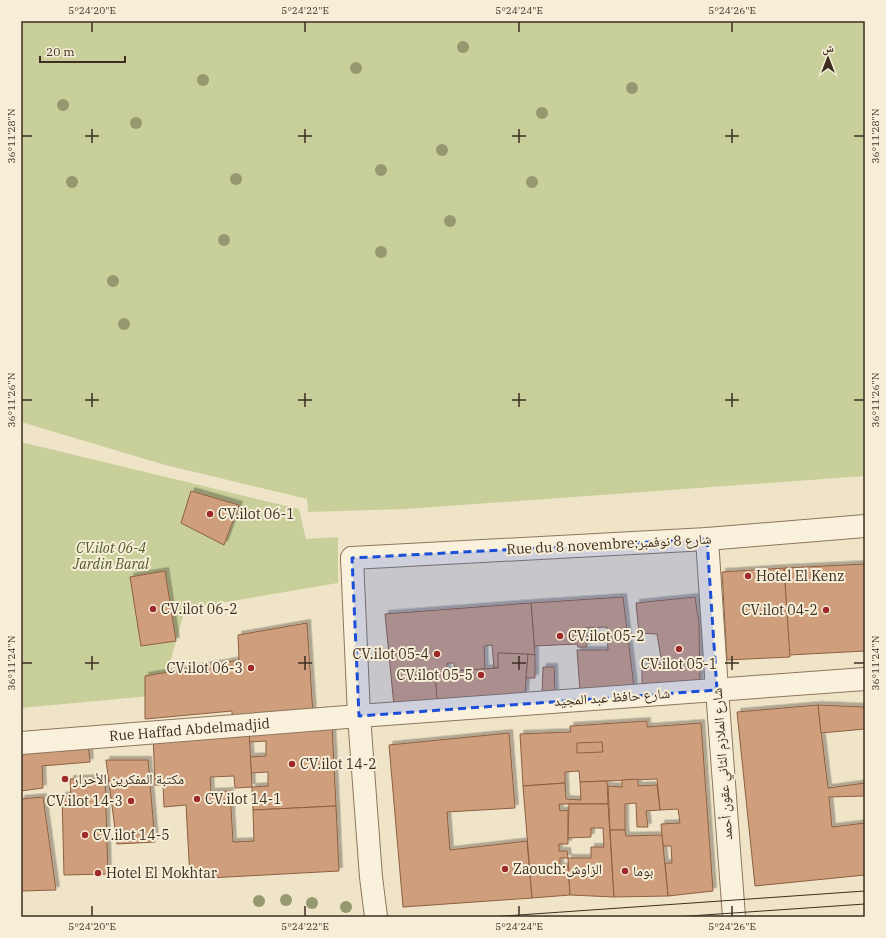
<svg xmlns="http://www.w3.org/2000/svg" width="886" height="938" viewBox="0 0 886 938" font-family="'IBM Plex Serif','Noto Naskh Arabic',serif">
<defs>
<filter id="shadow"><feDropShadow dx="3.5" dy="-3.5" stdDeviation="0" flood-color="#0004"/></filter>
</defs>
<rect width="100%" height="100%" fill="#f0e4c8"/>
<g fill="#c9cf9b">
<path d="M 21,21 L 865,21 L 865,476 L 406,509 L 308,512 L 307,499 L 165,465 L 21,422 Z"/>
<path d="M 21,442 L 299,509 L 306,539 L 338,537 L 338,583 L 185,609 L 161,695 L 21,708 Z"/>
</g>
<g fill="#cf9f7d" stroke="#8d5f41" filter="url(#shadow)">
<path d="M 191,491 L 239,505 L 224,545 L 181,523 Z"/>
<path d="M 865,564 L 865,651 L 789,655 L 784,568 Z"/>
<path d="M 784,568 L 790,657 L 727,660 L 722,572 Z"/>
<path d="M 165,571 L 176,641 L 141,646 L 130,577 Z"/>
<path d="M 623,597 L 634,687 L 580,691 L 577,650 L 608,650 L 607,627 L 585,628 L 587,647 L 578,647 L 577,644 L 534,646 L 531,603 Z"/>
<path d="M 695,597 L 699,623 L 700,682 L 642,688 L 642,667 L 662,664 L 657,634 L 639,633 L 636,603 Z"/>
<path d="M 531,603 L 535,655 L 499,653 L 498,668 L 494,668 L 492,645 L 484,646 L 485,669 L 455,671 L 454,663 L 447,663 L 447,671 L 435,672 L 438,702 L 394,706 L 385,614 Z"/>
<path d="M 307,623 L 313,715 L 232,718 L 232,711 L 145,719 L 145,676 L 239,660 L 238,635 Z"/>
<path d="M 498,653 L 528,654 L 525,694 L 437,700 L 435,672 L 498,668 Z"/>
<path d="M 528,654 L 535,655 L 535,678 L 526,678 Z"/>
<path d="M 543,667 L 554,667 L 555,693 L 542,694 Z"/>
<path d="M 818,705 L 828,788 L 865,783 L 865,796 L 829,797 L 832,827 L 865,823 L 865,875 L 755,886 L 737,712 Z"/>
<path d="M 818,705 L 865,707 L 865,729 L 821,733 Z"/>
<path d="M 647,721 L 647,727 L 701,723 L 713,891 L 668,896 L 665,863 L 672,863 L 671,846 L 663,846 L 661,824 L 680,823 L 678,809 L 660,810 L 657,779 L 580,782 L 579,771 L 565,772 L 565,783 L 523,786 L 520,734 L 571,732 L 570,726 Z"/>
<path d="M 332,726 L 336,806 L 253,810 L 252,787 L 268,786 L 268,772 L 251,773 L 250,757 L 266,756 L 266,741 L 249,742 L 249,730 Z"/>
<path d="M 249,730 L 252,787 L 235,788 L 234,776 L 210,777 L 211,792 L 230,791 L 233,842 L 254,841 L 253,810 L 336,806 L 339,871 L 190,879 L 186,805 L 164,807 L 163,785 L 155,785 L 153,734 Z"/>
<path d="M 509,733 L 515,808 L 447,812 L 450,850 L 527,841 L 532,898 L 403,907 L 389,745 Z"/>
<path d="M 88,742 L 90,762 L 42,766 L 43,788 L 21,791 L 21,748 Z"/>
<path d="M 602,742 L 603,752 L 577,753 L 577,743 Z"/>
<path d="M 106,760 L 148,760 L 155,842 L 117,844 Z"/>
<path d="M 105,778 L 108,874 L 64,875 L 62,796 L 71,795 L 70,779 Z"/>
<path d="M 638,779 L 638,786 L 657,785 L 660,810 L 646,811 L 648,827 L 637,827 L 636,803 L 625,804 L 625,830 L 610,830 L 608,786 L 622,787 L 622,780 Z"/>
<path d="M 607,781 L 608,804 L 559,804 L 560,811 L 568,810 L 568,844 L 559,844 L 559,851 L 567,851 L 568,858 L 560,858 L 560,867 L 568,866 L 570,895 L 532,898 L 523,786 L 565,783 L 566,799 L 581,800 L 580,782 Z"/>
<path d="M 43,797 L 56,890 L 21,891 L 21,799 Z"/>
<path d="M 569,804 L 608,804 L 614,897 L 570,895 L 568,858 L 591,858 L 591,847 L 604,847 L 603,828 L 591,828 L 591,837 L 568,838 Z"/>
<path d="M 610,830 L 625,830 L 626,836 L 662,835 L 668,896 L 614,897 Z"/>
</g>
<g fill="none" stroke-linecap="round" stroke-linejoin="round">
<defs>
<g id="minor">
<path d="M 707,539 L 717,690 L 734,917"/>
<path d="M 352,558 L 707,539 L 865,526"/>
<path id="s1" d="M 21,743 L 359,716 L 865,679"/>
</g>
<path id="tertiary" d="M 352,558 L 359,716 L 371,877 L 376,917"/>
</defs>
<use href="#minor" stroke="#8d765c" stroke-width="24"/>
<use href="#tertiary" stroke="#8d765c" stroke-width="24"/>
<use href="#minor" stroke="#faf1dc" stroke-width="22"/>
<use href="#tertiary" stroke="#faf1dc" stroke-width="22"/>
<g stroke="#3d2e20" stroke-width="1">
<path d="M 490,917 L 865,891"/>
<path d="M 675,917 L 865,904"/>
</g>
</g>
<g fill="#96986f">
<circle cx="463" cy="47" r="6"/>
<circle cx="356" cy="68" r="6"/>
<circle cx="203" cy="80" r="6"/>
<circle cx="632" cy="88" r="6"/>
<circle cx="63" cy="105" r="6"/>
<circle cx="542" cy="113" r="6"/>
<circle cx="136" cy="123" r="6"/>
<circle cx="442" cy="150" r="6"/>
<circle cx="381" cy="170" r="6"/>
<circle cx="236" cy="179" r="6"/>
<circle cx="72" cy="182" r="6"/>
<circle cx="532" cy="182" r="6"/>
<circle cx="450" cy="221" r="6"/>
<circle cx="224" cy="240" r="6"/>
<circle cx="381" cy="252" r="6"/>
<circle cx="113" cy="281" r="6"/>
<circle cx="124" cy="324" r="6"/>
<circle cx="286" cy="900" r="6"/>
<circle cx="259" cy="901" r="6"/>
<circle cx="312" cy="903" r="6"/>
<circle cx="346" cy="907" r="6"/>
</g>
<path fill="#1d4ed8" fill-opacity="0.2" stroke="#1d4ed8" stroke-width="3" stroke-dasharray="8 5" stroke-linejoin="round" d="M 707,539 L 717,690 L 359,716 L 352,558 Z"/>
<path fill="none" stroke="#3d2e20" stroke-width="1.5" d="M 92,22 L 92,32M 305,22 L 305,32M 519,22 L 519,32M 732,22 L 732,32M 92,129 L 92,143M 305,129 L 305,143M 519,129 L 519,143M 732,129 L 732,143M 22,136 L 32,136M 85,136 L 99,136M 298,136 L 312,136M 512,136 L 526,136M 725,136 L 739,136M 854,136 L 864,136M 92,393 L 92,407M 305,393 L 305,407M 519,393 L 519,407M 732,393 L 732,407M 22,400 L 32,400M 85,400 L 99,400M 298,400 L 312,400M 512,400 L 526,400M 725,400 L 739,400M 854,400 L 864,400M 92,656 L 92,670M 305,656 L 305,670M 519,656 L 519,670M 732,656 L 732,670M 22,663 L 32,663M 85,663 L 99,663M 298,663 L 312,663M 512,663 L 526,663M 725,663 L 739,663M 854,663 L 864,663M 92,906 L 92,916M 305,906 L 305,916M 519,906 L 519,916M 732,906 L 732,916"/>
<g fill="#9e2a2b" stroke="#f7eed8" stroke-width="1.5">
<circle cx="210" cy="514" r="4"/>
<circle cx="748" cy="576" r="4"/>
<circle cx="153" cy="609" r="4"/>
<circle cx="826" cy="610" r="4"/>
<circle cx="560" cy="636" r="4"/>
<circle cx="679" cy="649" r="4"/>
<circle cx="437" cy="654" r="4"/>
<circle cx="251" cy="668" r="4"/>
<circle cx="481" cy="675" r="4"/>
<circle cx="292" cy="764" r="4"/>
<circle cx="65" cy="779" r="4"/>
<circle cx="197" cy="799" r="4"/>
<circle cx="131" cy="801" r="4"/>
<circle cx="85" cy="835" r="4"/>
<circle cx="505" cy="869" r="4"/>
<circle cx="625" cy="871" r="4"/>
<circle cx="98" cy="873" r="4"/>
</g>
<g text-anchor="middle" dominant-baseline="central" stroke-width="4" stroke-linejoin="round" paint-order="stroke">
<g font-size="14" fill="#3d2e20" stroke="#f7eed8" text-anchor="start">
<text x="218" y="514">CV.ilot 06-1</text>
<text x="756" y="576">Hotel El Kenz</text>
<text x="161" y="609">CV.ilot 06-2</text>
<text x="818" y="610" text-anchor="end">CV.ilot 04-2</text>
<text x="568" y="636">CV.ilot 05-2</text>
<text x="429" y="654" text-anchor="end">CV.ilot 05-4</text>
<text x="679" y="664" text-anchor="middle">CV.ilot 05-1</text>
<text x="243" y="668" text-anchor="end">CV.ilot 06-3</text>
<text x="473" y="675" text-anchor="end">CV.ilot 05-5</text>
<text x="300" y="764">CV.ilot 14-2</text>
<text x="73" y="779">مكتبة المفكرين الأحرار</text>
<text x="205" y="799">CV.ilot 14-1</text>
<text x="123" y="801" text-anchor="end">CV.ilot 14-3</text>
<text x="93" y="835">CV.ilot 14-5</text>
<text x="513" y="869">Zaouch:الزاوش</text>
<text x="633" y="871">بوما</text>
<text x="106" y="873">Hotel El Mokhtar</text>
</g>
<g font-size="14" fill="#3d2e20" stroke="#f7eed8">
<text transform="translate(609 544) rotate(-3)">Rue du 8 novembre;شارع 8 نوفمبر</text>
<text transform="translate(612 697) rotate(-4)">شارع حافظ عبد المجيد</text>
<text stroke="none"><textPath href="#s1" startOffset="169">Rue Haffad Abdelmadjid</textPath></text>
<text transform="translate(722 764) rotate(-94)">شارع الملازم الثاني عقون أحمد</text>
</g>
<g font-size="14" font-style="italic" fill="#4d5a26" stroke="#f7eed8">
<text x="111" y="548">CV.ilot 06-4<tspan x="111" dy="16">Jardin Baral</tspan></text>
</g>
</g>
<rect width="886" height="938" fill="none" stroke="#f7eed8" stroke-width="44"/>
<g transform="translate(828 58)" stroke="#f7eed8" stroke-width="3" paint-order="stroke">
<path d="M0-3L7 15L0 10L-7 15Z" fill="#3d2e20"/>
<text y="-6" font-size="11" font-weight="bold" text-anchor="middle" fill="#3d2e20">ش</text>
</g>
<path d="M40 56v6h85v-6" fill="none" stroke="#3d2e20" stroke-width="2"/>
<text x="46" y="56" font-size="12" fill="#3d2e20" stroke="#f7eed8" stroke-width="3" paint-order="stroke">20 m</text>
<rect x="22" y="22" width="842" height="894" fill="none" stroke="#3d2e20" stroke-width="1.5"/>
<g font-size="10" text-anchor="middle" fill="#3d2e20">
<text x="92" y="14">5°24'20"E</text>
<text x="305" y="14">5°24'22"E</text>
<text x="519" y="14">5°24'24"E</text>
<text x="732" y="14">5°24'26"E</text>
<text transform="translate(11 136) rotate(-90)" y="4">36°11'28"N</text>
<text transform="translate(875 136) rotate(-90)" y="4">36°11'28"N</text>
<text transform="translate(11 400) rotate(-90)" y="4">36°11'26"N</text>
<text transform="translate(875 400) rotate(-90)" y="4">36°11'26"N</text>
<text transform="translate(11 663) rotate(-90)" y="4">36°11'24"N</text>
<text transform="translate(875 663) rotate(-90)" y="4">36°11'24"N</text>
<text x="92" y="930">5°24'20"E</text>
<text x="305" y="930">5°24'22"E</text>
<text x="519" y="930">5°24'24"E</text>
<text x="732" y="930">5°24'26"E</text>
</g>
</svg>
